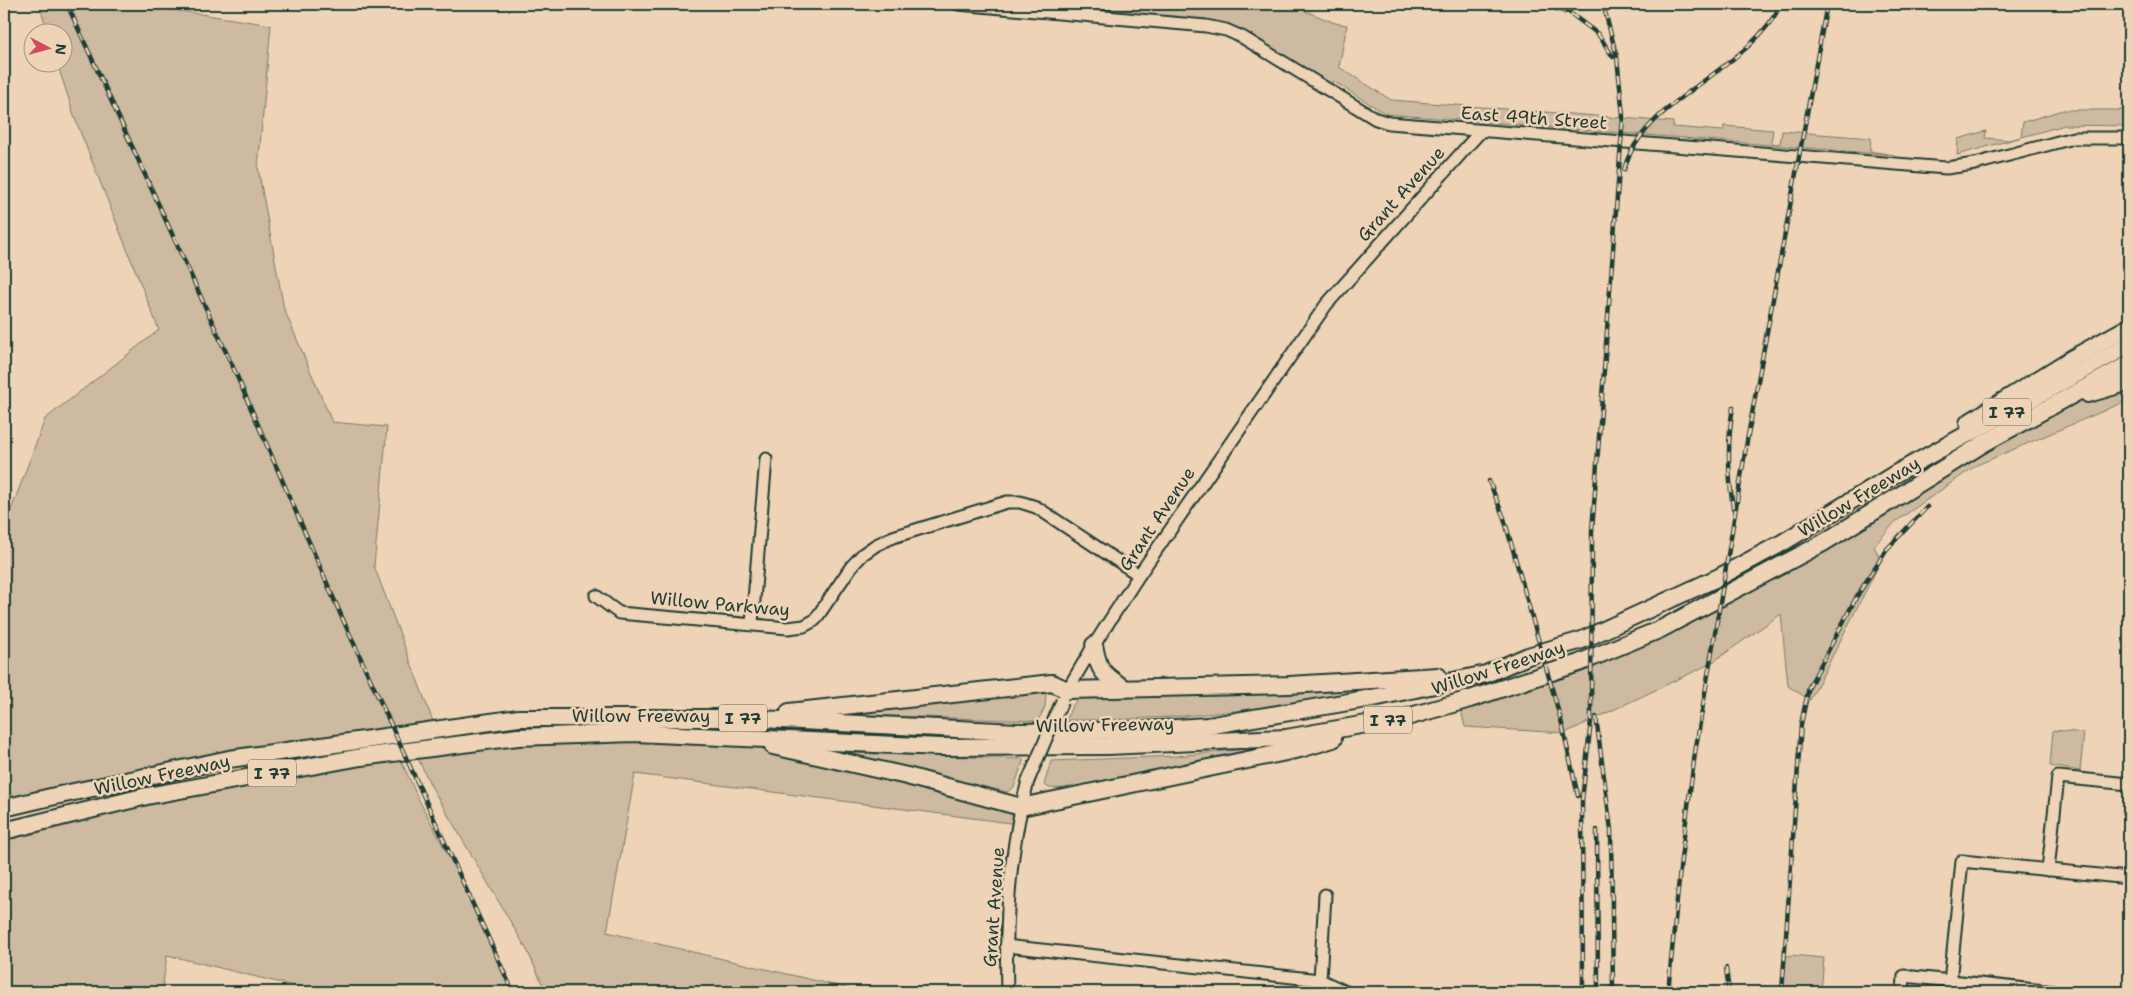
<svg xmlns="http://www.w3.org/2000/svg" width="2133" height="996" viewBox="0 0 2133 996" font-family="'Shantell Sans',sans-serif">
<rect width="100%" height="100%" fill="#efd3b6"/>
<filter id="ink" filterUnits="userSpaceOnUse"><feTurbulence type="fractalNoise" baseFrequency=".02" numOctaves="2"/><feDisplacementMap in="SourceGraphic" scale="10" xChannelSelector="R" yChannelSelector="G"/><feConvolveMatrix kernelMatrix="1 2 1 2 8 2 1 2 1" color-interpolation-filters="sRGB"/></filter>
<g filter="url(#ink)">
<g fill="#cdbaa1" stroke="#767c6a">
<path d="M 39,4 L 136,4 L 271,25 L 258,168 L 284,309 L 332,422 L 387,427 L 374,566 L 436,729 L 4,808 L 4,529 L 45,419 L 159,330 L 76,121 L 57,63 L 62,62 L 62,32 L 48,32 Z"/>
<path d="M 958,4 L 1288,4 L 1335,23 L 1347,25 L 1339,67 L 1391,100 L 1673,122 L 1673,127 L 1723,131 L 1724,126 L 1773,130 L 1771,143 L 1780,144 L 1782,131 L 1871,138 L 1870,151 L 1894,155 L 1386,114 L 1333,81 L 1329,89 L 1226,30 Z"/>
<path d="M 2063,110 L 2129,110 L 2129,126 L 2065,125 L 1957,155 L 1958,139 L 1986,131 L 1985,138 L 2009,140 L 2021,137 L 2023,122 Z"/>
<path d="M 2129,382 L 2129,400 L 1977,465 L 1895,522 L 1874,546 L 1881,561 L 1810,700 L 1788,686 L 1781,614 L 1710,664 L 1565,733 L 1465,727 L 1459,702 L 1661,629 L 2052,405 Z"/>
<path d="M 1336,690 L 1351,691 L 1349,694 C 1255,711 1161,721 1066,720 L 1072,706 L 1082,694 Z"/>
<path d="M 1040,691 L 1046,694 L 1045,707 L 1038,721 L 864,715 L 865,710 Z"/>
<path d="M 2053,730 L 2084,733 L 2080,771 L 2050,766 Z"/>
<path d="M 727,736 L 1021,807 L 1018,824 L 635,774 L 607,932 L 864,992 L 546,992 L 527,950 L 431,786 L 414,750 L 518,737 Z"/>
<path d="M 1246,749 L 1247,753 L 1071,789 L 1050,788 L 1044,785 L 1051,761 L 1177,756 Z"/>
<path d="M 849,753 L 1024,759 L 1014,787 L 1007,792 L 850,756 Z"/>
<path d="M 398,754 L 418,798 L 472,901 L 513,992 L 318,992 L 167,955 L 162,992 L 4,992 L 4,831 Z"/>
<path d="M 1791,955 L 1824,958 L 1821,992 L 1782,992 L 1785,957 Z"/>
</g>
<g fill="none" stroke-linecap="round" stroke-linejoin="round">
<defs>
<g id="minor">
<path d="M 958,4 L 1206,26 L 1226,30 L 1242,37 L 1376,119 L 1389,123 L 1946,168 L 1975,164 L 2073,138 L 2129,138"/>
<path d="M 596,596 L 619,613 L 788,628 L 804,626 L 815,620 L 851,567 L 863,554 L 876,545 L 893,537 L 1007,502 L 1020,502 L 1036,507 L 1139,575"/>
<path d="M 752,623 L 766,459"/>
<path d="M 1065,694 L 1094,645 L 1139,575 L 1326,305 L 1480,132"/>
<path d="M 2048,870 L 2058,777 L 2129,784"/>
<path d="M 1325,895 L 1320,980 L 1346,992"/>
<path d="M 1006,946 L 1320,980"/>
<path d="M 1950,982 L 1962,861 L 2129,878"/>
<path d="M 1007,992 C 1005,922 1009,849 1028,781"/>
<path d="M 1903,992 L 1904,976 L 2055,992"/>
</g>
<g id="highway">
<path d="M 2088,394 L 2129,382"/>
<path d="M 1968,423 L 2071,359 L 2129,327"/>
<path d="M 1094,645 C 1099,672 1102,673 1124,688"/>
<path d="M 789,712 L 1052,683 L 1067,690 L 1289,685 L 1438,676"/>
<path d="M 773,746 L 907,776 L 1021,807 L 1300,749 L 1333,739"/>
<path d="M 4,808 L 55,796 L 229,759 L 519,718 L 740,718 L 1017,732 L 1145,730 L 1207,726 L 1378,697 L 1486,674 L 1528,656 L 1582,640 L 1719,577 L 1782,543 L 1895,474 L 2129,345"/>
<path d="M 4,831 L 147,796 L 361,757 L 518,737 L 635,733 L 940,747 L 1108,746 L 1286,738 L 1407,717 L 1470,699 L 1579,663 L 1661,629 L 1823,543 L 1986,442 L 2129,364"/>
</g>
</defs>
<use href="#minor" stroke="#1f3d34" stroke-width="15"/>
<use href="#highway" stroke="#1f3d34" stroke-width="20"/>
<use href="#minor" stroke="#efd3b6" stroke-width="11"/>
<use href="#highway" stroke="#efd3b6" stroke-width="16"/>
<defs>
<g id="rail">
<path d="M 67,4 L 236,374 L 340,613 L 513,992"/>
<path d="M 1543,4 L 1565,12"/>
<path d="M 1558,4 L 1598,34 L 1613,57"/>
<path d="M 1624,170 C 1642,99 1750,71 1781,4"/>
<path d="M 1489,481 L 1504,518 L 1562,724 L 1578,796"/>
<path d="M 1733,508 C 1728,474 1727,441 1733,407"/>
<path d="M 1596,717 L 1611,830 L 1613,992"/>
<path d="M 1597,830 L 1598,992"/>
<path d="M 1726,968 L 1729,992"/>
<path d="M 1583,992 L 1582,800 L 1591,721 L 1592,531 L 1623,116 L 1617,57 L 1603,4"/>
<path d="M 1668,992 L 1681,859 L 1695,753 L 1747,441 L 1827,4"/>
<path d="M 1782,992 L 1801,724 L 1809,687 L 1857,596 L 1886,550 L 1927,507"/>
</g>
</defs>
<use href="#rail" stroke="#1f3d34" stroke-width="4.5"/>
<use href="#rail" stroke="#efd3b6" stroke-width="2.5" stroke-dasharray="8" stroke-linecap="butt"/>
<defs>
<path id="minor-bridge" d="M 1028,781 L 1062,701"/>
</defs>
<use href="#minor-bridge" stroke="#1f3d34" stroke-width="15" stroke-linecap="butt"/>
<use href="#minor-bridge" stroke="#efd3b6" stroke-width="11"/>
</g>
</g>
<g text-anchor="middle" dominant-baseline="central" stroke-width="5" stroke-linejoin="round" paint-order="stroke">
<g fill="#efd3b6" stroke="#5d6a5b" stroke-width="1">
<rect x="1983" y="398.5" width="48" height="27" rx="4"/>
<rect x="719" y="704.5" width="48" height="27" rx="4"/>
<rect x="1364" y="706.5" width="48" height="27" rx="4"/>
<rect x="248" y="759.5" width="48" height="27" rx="4"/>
</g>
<g font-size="16" font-weight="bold" fill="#1f3d34">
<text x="2007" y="412">I 77</text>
<text x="743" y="718">I 77</text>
<text x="1388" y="720">I 77</text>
<text x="272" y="773">I 77</text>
</g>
<g font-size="18" fill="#1f3d34" stroke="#efd3b6">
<text transform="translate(1534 118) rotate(4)">East 49th Street</text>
<text transform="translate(1401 194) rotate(-48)">Grant Avenue</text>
<text transform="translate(1859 497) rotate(-31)">Willow Freeway</text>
<text transform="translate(1157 519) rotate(-56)">Grant Avenue</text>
<text transform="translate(720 604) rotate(5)">Willow Parkway</text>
<text transform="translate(1498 668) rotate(-18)">Willow Freeway</text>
<text x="641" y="716">Willow Freeway</text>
<text transform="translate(1105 725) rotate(-1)">Willow Freeway</text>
<text transform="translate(162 775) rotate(-12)">Willow Freeway</text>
<text transform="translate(994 907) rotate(-86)">Grant Avenue</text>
</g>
</g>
<rect width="2133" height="996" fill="none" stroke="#efd3b6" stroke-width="20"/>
<rect x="10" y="10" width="2113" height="976" fill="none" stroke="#1f3d34" stroke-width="2" filter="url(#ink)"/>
<g transform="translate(48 48) rotate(96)"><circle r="24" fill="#efd3b6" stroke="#9c9782"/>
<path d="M0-4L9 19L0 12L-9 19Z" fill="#d1495b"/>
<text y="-8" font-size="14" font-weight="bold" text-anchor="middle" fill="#1f3d34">N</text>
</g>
</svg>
